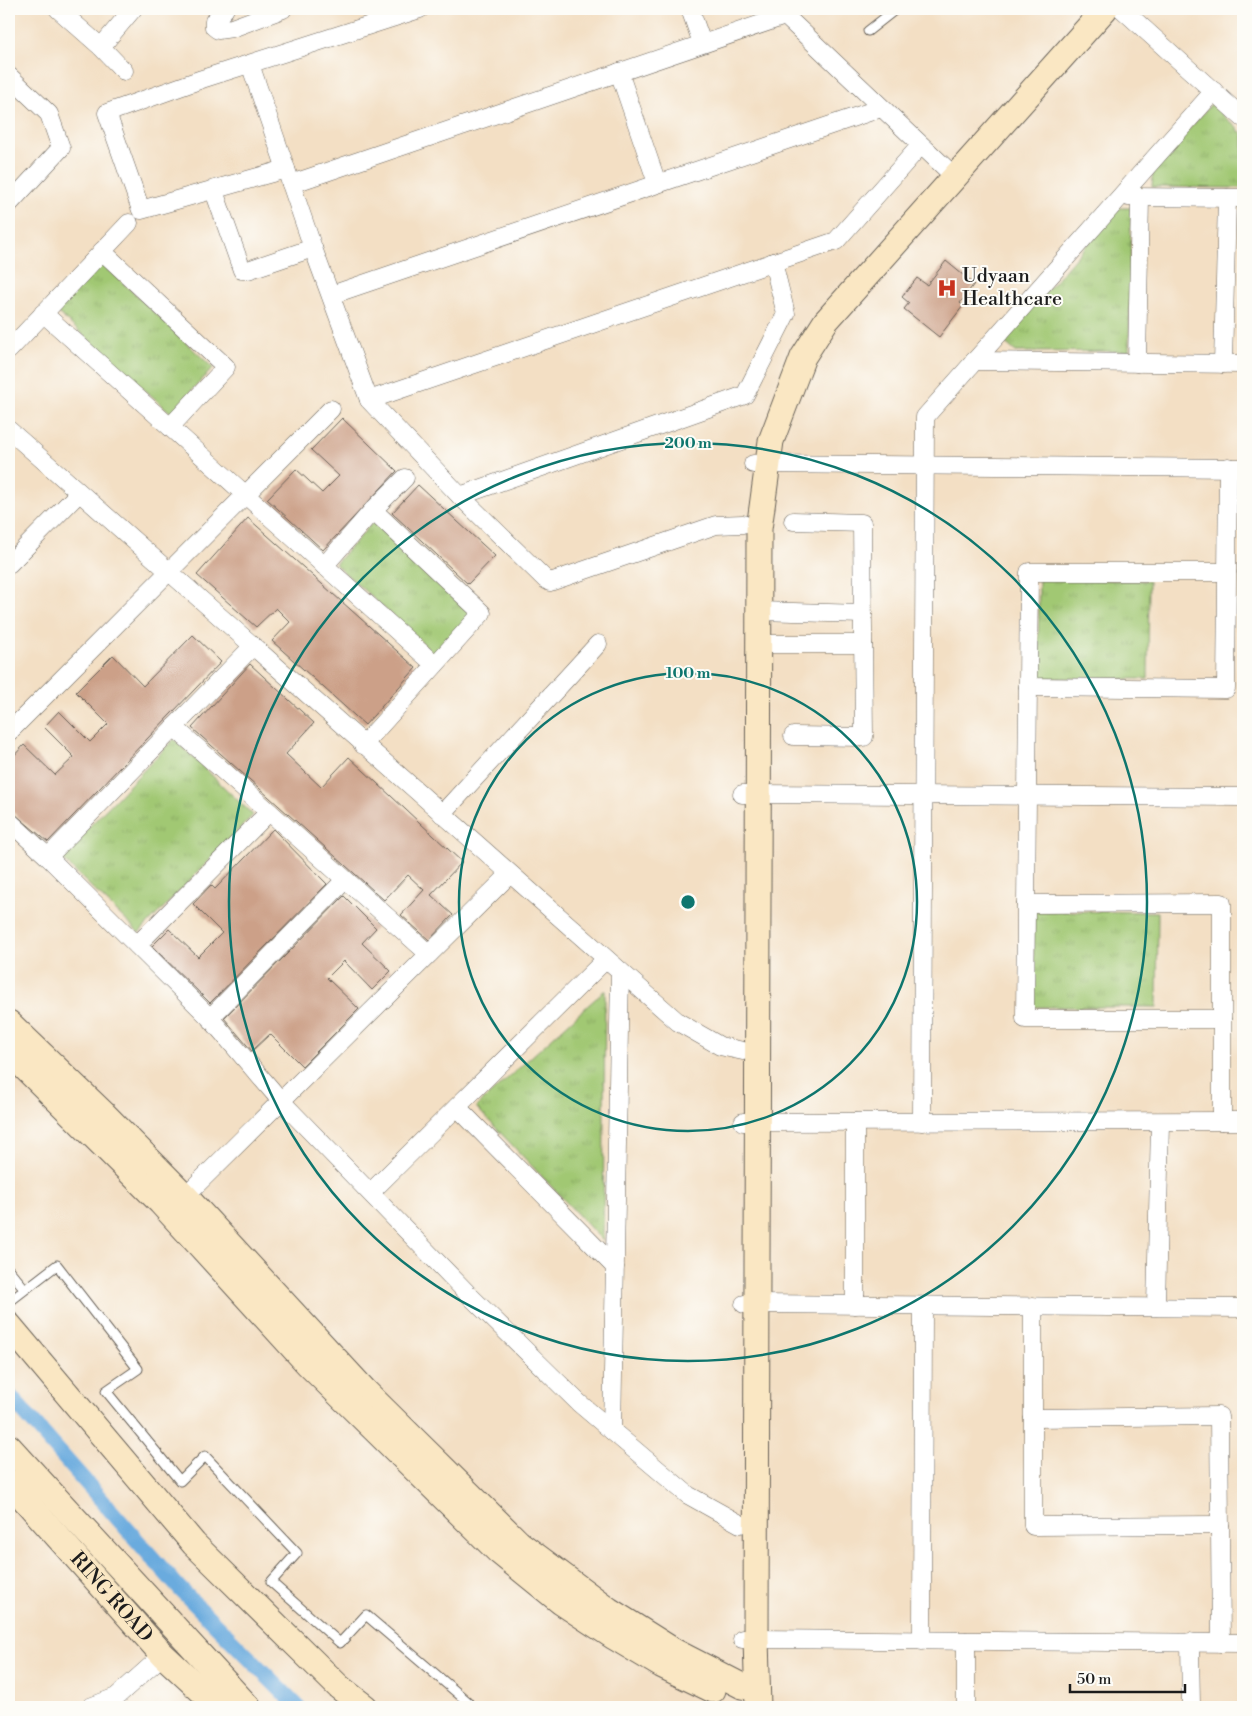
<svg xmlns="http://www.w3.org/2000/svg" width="1252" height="1716" viewBox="0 0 1252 1716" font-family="'Libre Bodoni',serif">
<defs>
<pattern id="grass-tufts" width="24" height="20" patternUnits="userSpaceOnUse" patternTransform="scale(1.25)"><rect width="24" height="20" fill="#a1c873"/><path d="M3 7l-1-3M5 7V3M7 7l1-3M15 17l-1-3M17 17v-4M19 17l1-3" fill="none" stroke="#8aab63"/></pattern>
</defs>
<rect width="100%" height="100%" fill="#fdfcf7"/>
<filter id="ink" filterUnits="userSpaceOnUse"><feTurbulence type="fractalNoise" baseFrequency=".02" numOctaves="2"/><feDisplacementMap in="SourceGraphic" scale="10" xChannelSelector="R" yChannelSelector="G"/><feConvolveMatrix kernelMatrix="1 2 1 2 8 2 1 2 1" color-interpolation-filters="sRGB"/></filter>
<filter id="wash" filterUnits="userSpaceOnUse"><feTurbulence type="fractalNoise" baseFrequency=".0096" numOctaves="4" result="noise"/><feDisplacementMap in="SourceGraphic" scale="20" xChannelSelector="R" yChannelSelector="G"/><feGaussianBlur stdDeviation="1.12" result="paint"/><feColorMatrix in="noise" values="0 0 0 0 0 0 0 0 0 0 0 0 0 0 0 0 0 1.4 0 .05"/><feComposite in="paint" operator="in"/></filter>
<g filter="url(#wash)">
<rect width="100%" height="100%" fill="#f3dfc4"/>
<g fill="url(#grass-tufts)" stroke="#5e7248">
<path d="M 1211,104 L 1243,134 L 1243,188 L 1152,187 L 1153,171 Z"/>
<path d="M 1119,208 L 1131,208 L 1129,351 L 1016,352 L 1003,341 Z"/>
<path d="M 101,262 L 213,368 L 171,413 L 56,311 Z"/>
<path d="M 373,522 L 473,612 L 435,654 L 335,564 Z"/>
<path d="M 1039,579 L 1149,581 L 1148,679 L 1038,678 Z"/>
<path d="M 174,739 L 253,815 L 139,933 L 60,857 Z"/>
<path d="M 1034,911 L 1158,912 L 1157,1007 L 1033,1007 Z"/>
<path d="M 605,990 L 603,1241 L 476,1107 Z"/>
</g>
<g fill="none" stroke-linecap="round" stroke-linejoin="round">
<path stroke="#6aabde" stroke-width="16" d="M 9,1395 L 179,1588 L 298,1707"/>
</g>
<g id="blocks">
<g fill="#cca088">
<path d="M 946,261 L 974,284 L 960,303 L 963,306 L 939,337 L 904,309 L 909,303 L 902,297 L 917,278 L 927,285 Z"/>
<path d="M 342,418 L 397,471 L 323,550 L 267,499 L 296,469 L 322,493 L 339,476 L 311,450 Z"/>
<path d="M 418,485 L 495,556 L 468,584 L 392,513 Z"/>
<path d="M 248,518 L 416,668 L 365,725 L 272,641 L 290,622 L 276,608 L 256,627 L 197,575 Z"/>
<path d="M 193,635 L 221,662 L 48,842 L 9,809 L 9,761 L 24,745 L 55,775 L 74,757 L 44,727 L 59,711 L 90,742 L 108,724 L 76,692 L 113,655 L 143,686 Z"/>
<path d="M 250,664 L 314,723 L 286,754 L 321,787 L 349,757 L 462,862 L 431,895 L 453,915 L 429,940 L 401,915 L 424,890 L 408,875 L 384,900 L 192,728 Z"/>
<path d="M 273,829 L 327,884 L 210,1003 L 152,946 L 169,929 L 198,957 L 222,933 L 193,904 L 211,885 L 215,889 Z"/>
<path d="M 344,896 L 376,928 L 362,943 L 391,971 L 372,990 L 344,961 L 327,978 L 359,1009 L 302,1066 L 270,1034 L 252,1051 L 224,1018 Z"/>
</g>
</g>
</g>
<g filter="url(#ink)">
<use href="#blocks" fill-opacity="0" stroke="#676057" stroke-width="1"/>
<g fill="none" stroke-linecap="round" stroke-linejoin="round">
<defs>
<g id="lane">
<path d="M 868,31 L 896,9"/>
<path d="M 9,1270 L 25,1289"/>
<path d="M 9,1302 L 57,1265 L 138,1369 L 106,1391 L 180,1481 L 205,1456 L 297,1553 L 271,1582 L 340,1643 L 366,1615 L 468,1702 L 464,1707"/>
</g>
<g id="street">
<path d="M 58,9 L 101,47 L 133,9"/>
<path d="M 225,9 L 214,21 L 214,27 L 218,30 L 232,28 L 283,9"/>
<path d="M 690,9 L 702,43"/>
<path d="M 778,9 L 955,177"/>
<path d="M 1122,9 L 1243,118"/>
<path d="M 101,47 L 124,71"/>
<path d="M 250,64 L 313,248 L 369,400 L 460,496 L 545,579 L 550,582 L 556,580 L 716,525 L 743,524"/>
<path d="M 619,72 L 657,183"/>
<path d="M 9,76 L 49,114 L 61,148 L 9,204"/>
<path d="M 286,169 L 141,210 L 107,113 L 202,79 L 420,9"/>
<path d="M 291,184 L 785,16"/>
<path d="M 214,191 L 242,270 L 248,270 L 313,248"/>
<path d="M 1128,197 L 1243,198"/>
<path d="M 102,251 L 226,367 L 170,427"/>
<path d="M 331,295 L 881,108"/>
<path d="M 43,313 L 435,665"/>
<path d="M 9,350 L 129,223"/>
<path d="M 974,361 L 1243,364"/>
<path d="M 1137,363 L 1140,197"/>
<path d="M 1223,364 L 1227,198"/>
<path d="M 369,400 L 836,241 L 920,146"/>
<path d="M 9,430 L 678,1022 L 720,1046 L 743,1051"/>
<path d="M 753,464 L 1243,468"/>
<path d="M 460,496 L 745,395 L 786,314 L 773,262"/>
<path d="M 9,564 L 79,493"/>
<path d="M 324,566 L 373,510 L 405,478"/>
<path d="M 759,611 L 863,614"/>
<path d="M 758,644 L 863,644"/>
<path d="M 1028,687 L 1226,689 L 1228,467"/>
<path d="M 174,727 L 429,954"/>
<path d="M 9,732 L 331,409"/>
<path d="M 793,736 L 864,737 L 862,523 L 793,521"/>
<path d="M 363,745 L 482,613 L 373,510"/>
<path d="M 742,794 L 1243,797"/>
<path d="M 442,814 L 598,644"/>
<path d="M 9,821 L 48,857 L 210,1018 L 281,1101 L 472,1298 L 579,1403 L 688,1495 L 740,1524"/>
<path d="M 48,857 L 252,647"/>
<path d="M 1026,904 L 1222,903 L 1222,1121"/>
<path d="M 137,945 L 269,812"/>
<path d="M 210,1018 L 345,880"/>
<path d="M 1222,1019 L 1025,1019 L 1029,572 L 1227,572"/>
<path d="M 457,1107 L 615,1267"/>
<path d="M 743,1122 L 1243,1121"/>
<path d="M 855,1122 L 855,1305"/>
<path d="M 922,1122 L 925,417 L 1214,91"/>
<path d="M 371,1192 L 606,959"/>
<path d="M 178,1203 L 510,874"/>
<path d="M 744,1304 L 1243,1308"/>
<path d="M 1033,1306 L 1033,1526 L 1220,1525"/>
<path d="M 1156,1307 L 1160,1122"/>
<path d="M 1033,1418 L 1219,1416 L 1221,1643"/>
<path d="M 612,1431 L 620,971"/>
<path d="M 742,1639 L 1243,1643"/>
<path d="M 922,1641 L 923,1306"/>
<path d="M 1190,1642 L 1191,1707"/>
<path d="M 90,1707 L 116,1697 L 163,1655"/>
<path d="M 966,1707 L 966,1641"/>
</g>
<g id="secondary">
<path d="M 9,1023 L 105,1115 L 185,1196 L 365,1391 L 519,1543 L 609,1610 L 674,1651 L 742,1686 L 757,1688"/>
<path d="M 9,1052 L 161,1203 L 308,1364 L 498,1551 L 561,1602 L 614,1637 L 661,1665 L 713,1690"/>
<path d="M 9,1325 L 194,1544 L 339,1687 L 365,1707"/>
<path d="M 9,1447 L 248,1707"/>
<path id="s1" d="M 9,1482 L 163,1655 L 219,1707"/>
<path d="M 758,1707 L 756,1639 L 759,529 L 771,441 L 803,357 L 826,321 L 1105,9"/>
</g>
</defs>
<use href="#lane" stroke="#676057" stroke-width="11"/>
<use href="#street" stroke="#676057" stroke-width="19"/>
<use href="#secondary" stroke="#676057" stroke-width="27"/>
<use href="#lane" stroke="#fff" stroke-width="9"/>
<use href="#street" stroke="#fff" stroke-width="18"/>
<use href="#secondary" stroke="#fae7c3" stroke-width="25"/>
</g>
</g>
<g fill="none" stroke="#0f766e" stroke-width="2.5">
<circle cx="688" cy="902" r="229"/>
<circle cx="688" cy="902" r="459"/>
</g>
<defs>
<symbol id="hospital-bare" viewBox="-9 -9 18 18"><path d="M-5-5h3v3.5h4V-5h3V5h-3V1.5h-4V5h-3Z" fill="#c8321e" stroke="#fdfcf7" stroke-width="2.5" paint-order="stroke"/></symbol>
</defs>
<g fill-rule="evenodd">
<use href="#hospital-bare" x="933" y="274" width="28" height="28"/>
</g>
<g text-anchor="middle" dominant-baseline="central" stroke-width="4" stroke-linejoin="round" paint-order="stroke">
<g font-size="20" fill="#1c1c1c" stroke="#fdfcf7" text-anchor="start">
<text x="962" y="276">Udyaan<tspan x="962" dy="23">Healthcare</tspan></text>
</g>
<g font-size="20" fill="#1c1c1c" stroke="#fdfcf7">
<text stroke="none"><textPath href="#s1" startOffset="154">RING ROAD</textPath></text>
</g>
</g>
<circle cx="688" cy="902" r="8" fill="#0f766e" stroke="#fdfcf7" stroke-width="2.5"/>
<g font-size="15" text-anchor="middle" font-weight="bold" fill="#0f766e" stroke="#fdfcf7" stroke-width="4" stroke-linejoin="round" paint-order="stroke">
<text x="688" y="448">200 m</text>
<text x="688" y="678">100 m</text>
</g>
<rect width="1252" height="1716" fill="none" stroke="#fdfcf7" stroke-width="30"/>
<path d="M1070 1684v8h115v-8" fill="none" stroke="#1c1c1c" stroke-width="2.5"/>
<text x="1077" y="1684" font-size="15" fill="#1c1c1c" stroke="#fdfcf7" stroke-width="4" paint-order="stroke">50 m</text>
</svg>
